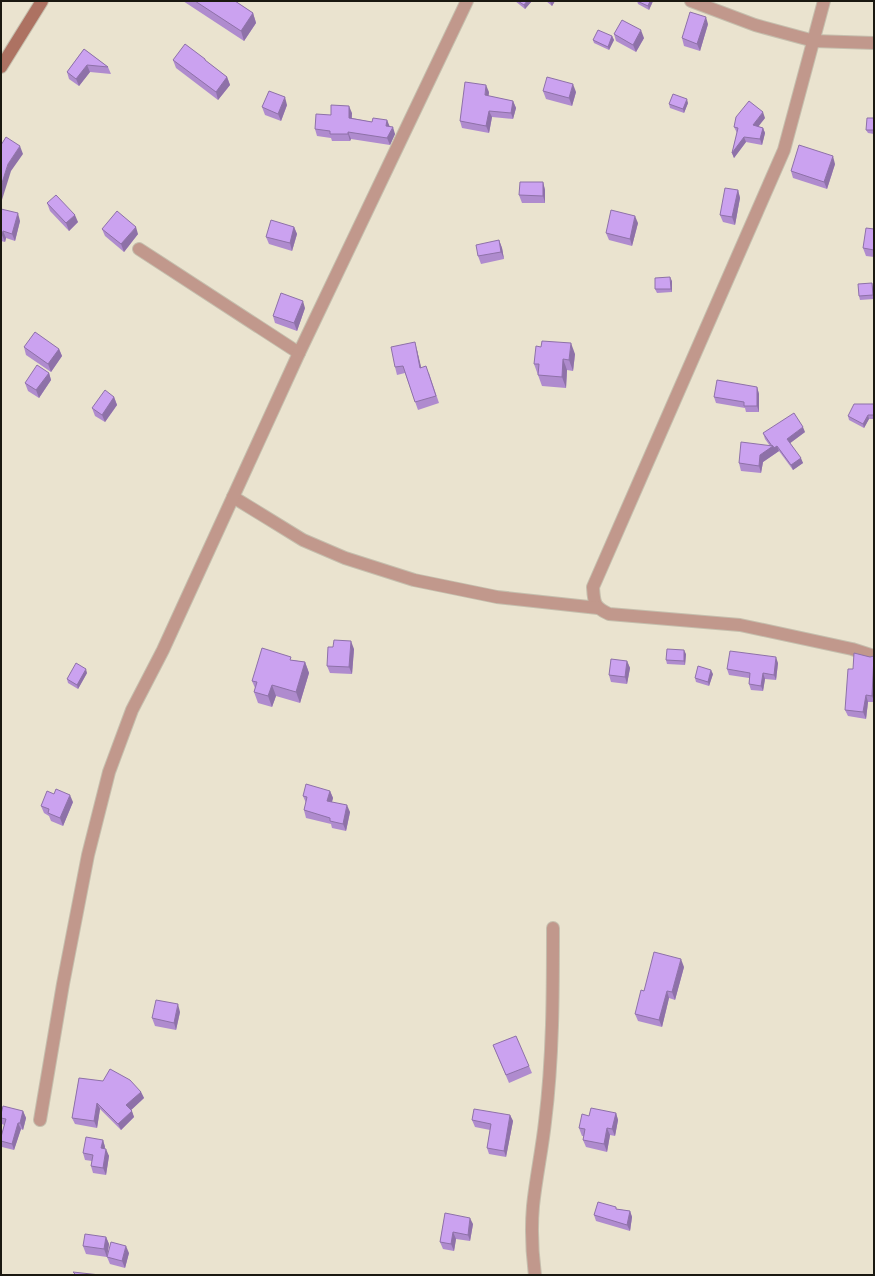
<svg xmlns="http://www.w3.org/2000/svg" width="875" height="1276" viewBox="0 0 875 1276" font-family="'Titillium Web',sans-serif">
<rect width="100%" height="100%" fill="#eae3cf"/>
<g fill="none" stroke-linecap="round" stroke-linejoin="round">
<defs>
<g id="street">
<path d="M 691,1 L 755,25 L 814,41 L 874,43"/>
<path d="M 824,1 L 784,150 L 593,587 C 594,603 594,607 609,614 L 740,625 L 852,649 L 874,656"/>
<path d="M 139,249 L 299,353"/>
<path d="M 233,497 L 303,540 L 345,558 L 414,580 L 497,597 L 598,608"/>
<path d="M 40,1120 L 63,984 L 88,855 L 109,772 L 132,710 L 163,650 L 299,353 L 467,1"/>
<path d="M 535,1275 C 532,1252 531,1229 533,1206 C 536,1177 542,1150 545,1122 C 553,1058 553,992 553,928"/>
</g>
<path id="secondary" d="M 1,67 L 42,1"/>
</defs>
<use href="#street" stroke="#c5bead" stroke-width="14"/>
<use href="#secondary" stroke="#c5bead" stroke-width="14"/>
<use href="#street" stroke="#c1988c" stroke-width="12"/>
<use href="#secondary" stroke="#ad7262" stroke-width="12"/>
</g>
<g fill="#af8bce">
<path d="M 183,1 L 235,1 L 253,13 L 256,23 L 244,41 Z"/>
<path d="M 515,1 L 532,1 L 525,9 Z"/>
<path d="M 546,1 L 555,1 L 552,6 Z"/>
<path d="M 637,1 L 653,1 L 649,10 L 638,4 Z"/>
<path d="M 708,24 L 700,51 L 684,46 L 682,38 Z"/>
<path d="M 614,34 L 644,38 L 636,52 L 616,41 Z"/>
<path d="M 612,36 L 614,40 L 609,50 L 594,43 L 593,40 Z"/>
<path d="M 84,49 L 108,67 L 111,74 L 90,72 L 79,86 L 69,79 L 67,72 Z"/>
<path d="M 173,60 L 206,61 L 227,77 L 230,85 L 218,100 L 176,68 Z"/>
<path d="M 543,91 L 576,92 L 572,106 L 546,99 Z"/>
<path d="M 489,92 L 488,96 L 513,101 L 516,108 L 513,119 L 492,117 L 489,133 L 462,128 L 460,121 Z"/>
<path d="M 688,103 L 684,113 L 670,108 L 669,104 Z"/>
<path d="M 287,105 L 281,121 L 265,115 L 262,107 Z"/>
<path d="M 352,113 L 352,118 L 372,122 L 387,120 L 389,127 L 395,134 L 390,145 L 351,139 L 350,141 L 332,141 L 331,138 L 317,136 L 315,129 L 331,115 Z"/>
<path d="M 765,118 L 758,126 L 763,128 L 765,133 L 762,145 L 746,142 L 734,158 L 732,153 L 737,133 L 734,127 Z"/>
<path d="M 874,118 L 874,134 L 868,133 L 866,130 Z"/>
<path d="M 835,164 L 827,189 L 793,178 L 791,171 Z"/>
<path d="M 543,182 L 545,190 L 545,203 L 522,203 L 519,195 Z"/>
<path d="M 738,190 L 740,198 L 735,225 L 723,222 L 720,215 Z"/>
<path d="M 47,203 L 78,222 L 69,231 L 50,211 Z"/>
<path d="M 1,209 L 20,221 L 15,241 L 6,238 L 5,242 L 1,241 Z"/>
<path d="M 638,223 L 632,246 L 609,240 L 606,233 Z"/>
<path d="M 294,227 L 297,234 L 292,251 L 269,244 L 266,237 Z"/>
<path d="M 102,229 L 138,234 L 124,252 L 105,236 Z"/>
<path d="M 874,229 L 874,257 L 866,256 L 863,248 Z"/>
<path d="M 499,240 L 502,248 L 504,259 L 481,264 L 478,256 Z"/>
<path d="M 672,281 L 672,292 L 657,293 L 655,289 Z"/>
<path d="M 873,287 L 874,299 L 860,300 L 859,296 Z"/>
<path d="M 305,308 L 297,331 L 275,323 L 273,316 Z"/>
<path d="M 24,347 L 59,349 L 62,356 L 51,372 L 26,355 Z"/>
<path d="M 417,350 L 421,368 L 429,373 L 439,403 L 418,410 L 405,373 L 397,375 L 395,367 Z"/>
<path d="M 575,354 L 573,371 L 567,370 L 566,388 L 542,386 L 534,364 Z"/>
<path d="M 49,373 L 51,380 L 39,398 L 28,391 L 25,383 Z"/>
<path d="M 757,387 L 759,394 L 759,412 L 746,412 L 745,408 L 716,403 L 714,397 Z"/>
<path d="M 114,397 L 117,405 L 105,422 L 95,416 L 92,408 Z"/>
<path d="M 874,404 L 874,419 L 869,419 L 864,428 L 849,420 L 848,416 Z"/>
<path d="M 805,432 L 790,443 L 803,463 L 793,470 L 779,451 L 763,462 L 761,473 L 741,471 L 739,463 L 770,446 L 765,439 L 763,433 Z"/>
<path d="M 354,649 L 352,674 L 330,673 L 327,666 Z"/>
<path d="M 686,654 L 685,665 L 667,664 L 666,660 Z"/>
<path d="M 874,656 L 874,702 L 868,702 L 866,719 L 848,716 L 845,710 L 853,669 L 870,657 Z"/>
<path d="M 292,660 L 305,662 L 309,673 L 300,703 L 276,696 L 272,707 L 258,703 L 254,692 L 255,688 L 252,681 Z"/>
<path d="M 627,661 L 630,668 L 627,684 L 611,682 L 609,675 Z"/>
<path d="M 778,663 L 776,680 L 765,679 L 763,691 L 751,690 L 749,684 L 749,678 L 729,675 L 727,669 Z"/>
<path d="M 87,673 L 78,689 L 68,683 L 67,679 Z"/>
<path d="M 713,674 L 709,686 L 696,682 L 695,678 Z"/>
<path d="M 330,791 L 333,798 L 332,802 L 350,812 L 346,831 L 332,828 L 331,824 L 306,818 L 304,810 L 306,803 L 303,796 Z"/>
<path d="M 73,802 L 63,826 L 51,821 L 49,816 L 44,813 L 41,806 Z"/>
<path d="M 684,967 L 675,1000 L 669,998 L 662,1027 L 638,1021 L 635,1014 L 644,991 Z"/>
<path d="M 180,1012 L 176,1030 L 155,1026 L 152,1018 Z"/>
<path d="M 493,1045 L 529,1066 L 532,1073 L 509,1083 Z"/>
<path d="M 79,1078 L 141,1092 L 144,1098 L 131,1110 L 134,1117 L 121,1130 L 100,1109 L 97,1128 L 75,1124 L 72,1118 Z"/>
<path d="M 23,1111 L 26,1118 L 23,1130 L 21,1129 L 14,1150 L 2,1147 L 1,1144 L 1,1137 L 4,1125 L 2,1124 L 1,1120 L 1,1114 Z"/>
<path d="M 616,1113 L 618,1120 L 615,1136 L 610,1135 L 607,1152 L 586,1147 L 583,1140 L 584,1136 L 582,1136 L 579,1128 L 589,1116 Z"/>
<path d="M 510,1115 L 513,1121 L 506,1157 L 489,1154 L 487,1148 L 490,1130 L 475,1127 L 472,1120 Z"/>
<path d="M 103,1140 L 105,1147 L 105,1149 L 109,1156 L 106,1175 L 93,1173 L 91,1166 L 92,1161 L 85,1160 L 83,1153 Z"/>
<path d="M 617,1209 L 630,1211 L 632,1217 L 630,1231 L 596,1221 L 594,1215 Z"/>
<path d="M 445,1213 L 473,1224 L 470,1241 L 456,1239 L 454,1251 L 443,1249 L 440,1242 Z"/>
<path d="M 106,1237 L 109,1244 L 107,1257 L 86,1254 L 83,1246 Z"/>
<path d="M 129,1253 L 125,1268 L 110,1264 L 107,1257 Z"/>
</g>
<g fill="#8e71a8">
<path d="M 527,1 L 532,1 L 525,9 L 524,5 Z"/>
<path d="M 551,1 L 555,1 L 552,6 L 550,2 Z"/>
<path d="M 650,1 L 653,1 L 649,10 L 648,6 Z"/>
<path d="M 253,13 L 256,23 L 244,41 L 241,31 Z"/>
<path d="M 706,17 L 708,24 L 700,51 L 697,44 Z"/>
<path d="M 641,30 L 644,38 L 636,52 L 633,45 Z"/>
<path d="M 612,36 L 614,40 L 609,50 L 608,47 Z"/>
<path d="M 87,65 L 90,72 L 79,86 L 76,79 Z"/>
<path d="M 227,77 L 230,85 L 218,100 L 216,92 Z"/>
<path d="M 573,84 L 576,92 L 572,106 L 569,98 Z"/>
<path d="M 486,85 L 489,92 L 488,102 L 485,95 Z"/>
<path d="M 285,97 L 287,105 L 281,121 L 278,114 Z"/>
<path d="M 687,99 L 688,103 L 684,113 L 683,109 Z"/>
<path d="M 513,101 L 516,108 L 513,119 L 511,113 Z"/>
<path d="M 349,106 L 352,113 L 351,125 L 349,118 Z"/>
<path d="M 489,111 L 492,117 L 489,133 L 486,126 Z"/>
<path d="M 763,112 L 765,118 L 755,131 L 753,125 Z"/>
<path d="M 387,120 L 390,127 L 386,126 Z"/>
<path d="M 393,127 L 395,134 L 390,145 L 387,138 Z"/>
<path d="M 763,128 L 765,133 L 762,145 L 760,139 Z"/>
<path d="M 348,132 L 351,139 L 350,141 L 348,134 Z"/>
<path d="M 744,137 L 746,142 L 734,158 L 732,153 Z"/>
<path d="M 20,146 L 23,154 L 11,171 L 1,203 L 1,186 L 8,164 Z"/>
<path d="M 833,156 L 835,164 L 827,189 L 824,182 Z"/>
<path d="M 543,182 L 545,190 L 545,203 L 543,196 Z"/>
<path d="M 738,190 L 740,198 L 735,225 L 732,217 Z"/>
<path d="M 18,213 L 20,221 L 15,241 L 12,234 Z"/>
<path d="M 75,215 L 78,222 L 69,231 L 66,223 Z"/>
<path d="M 635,216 L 638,223 L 632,246 L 630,239 Z"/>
<path d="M 136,227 L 138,234 L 124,252 L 121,244 Z"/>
<path d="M 294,227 L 297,234 L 292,251 L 290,243 Z"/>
<path d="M 3,231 L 6,238 L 5,242 L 2,235 Z"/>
<path d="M 499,240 L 502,248 L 504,259 L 501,252 Z"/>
<path d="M 670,277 L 672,281 L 672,292 L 671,289 Z"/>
<path d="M 872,283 L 873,287 L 874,299 L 873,295 Z"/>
<path d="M 303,301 L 305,308 L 297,331 L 294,323 Z"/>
<path d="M 415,342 L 417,350 L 423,375 L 420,368 Z"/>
<path d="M 571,343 L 575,354 L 573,371 L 569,360 Z"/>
<path d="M 59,349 L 62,356 L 51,372 L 48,364 Z"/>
<path d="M 563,359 L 567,370 L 566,388 L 562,377 Z"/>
<path d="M 49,373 L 51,380 L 39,398 L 36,390 Z"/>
<path d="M 757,387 L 759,394 L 759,412 L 757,406 Z"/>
<path d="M 114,397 L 117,405 L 105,422 L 102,415 Z"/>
<path d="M 868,415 L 869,419 L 864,428 L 863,424 Z"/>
<path d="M 803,427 L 805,432 L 789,444 L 787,439 Z"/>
<path d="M 773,446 L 777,446 L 779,451 L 763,462 L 761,473 L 759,466 L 760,455 Z"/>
<path d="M 801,458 L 803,463 L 793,470 L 791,465 Z"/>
<path d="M 351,641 L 354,649 L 352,674 L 349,667 Z"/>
<path d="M 684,650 L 686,654 L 685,665 L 684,661 Z"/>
<path d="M 776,657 L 778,663 L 776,680 L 774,675 Z"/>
<path d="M 627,661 L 630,668 L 627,684 L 625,677 Z"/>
<path d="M 305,662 L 309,673 L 300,703 L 296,692 Z"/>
<path d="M 874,663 L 874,701 L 872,696 Z"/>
<path d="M 86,669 L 87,673 L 78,689 L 77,685 Z"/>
<path d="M 711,670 L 713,674 L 709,686 L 708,682 Z"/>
<path d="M 763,673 L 765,679 L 763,691 L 761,686 Z"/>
<path d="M 272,685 L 276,696 L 272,707 L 268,696 Z"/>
<path d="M 866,695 L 868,702 L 866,719 L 863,712 Z"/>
<path d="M 330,791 L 333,798 L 330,808 L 327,801 Z"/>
<path d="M 70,795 L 73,802 L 63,826 L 60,818 Z"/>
<path d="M 347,805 L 350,812 L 346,831 L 343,824 Z"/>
<path d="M 681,959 L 684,967 L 675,1000 L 672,992 Z"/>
<path d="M 667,991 L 669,998 L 662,1027 L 659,1020 Z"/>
<path d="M 178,1004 L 180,1012 L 176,1030 L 174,1023 Z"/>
<path d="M 141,1092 L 144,1098 L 129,1112 L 126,1105 Z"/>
<path d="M 97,1103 L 100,1109 L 97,1128 L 94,1121 Z"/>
<path d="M 23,1111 L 26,1118 L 23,1130 L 20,1123 Z"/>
<path d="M 132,1111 L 134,1117 L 121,1130 L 118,1124 Z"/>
<path d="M 616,1113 L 618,1120 L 615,1136 L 612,1129 Z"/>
<path d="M 510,1115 L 513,1121 L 506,1157 L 504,1151 Z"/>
<path d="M 18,1123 L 21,1129 L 14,1150 L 12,1144 Z"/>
<path d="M 607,1128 L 610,1135 L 607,1152 L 604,1144 Z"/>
<path d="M 103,1140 L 105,1147 L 103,1155 L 101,1148 Z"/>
<path d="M 106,1149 L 109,1156 L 106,1175 L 103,1168 Z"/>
<path d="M 630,1211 L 632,1217 L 630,1231 L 627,1225 Z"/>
<path d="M 470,1218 L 473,1224 L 470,1241 L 468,1235 Z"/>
<path d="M 453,1232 L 456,1239 L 454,1251 L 451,1244 Z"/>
<path d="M 106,1237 L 109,1244 L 107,1257 L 104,1249 Z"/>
<path d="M 126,1246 L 129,1253 L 125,1268 L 122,1261 Z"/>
</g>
<g fill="#cba2f0" stroke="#8e71a8">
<path d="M 195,1 L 235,1 L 253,13 L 241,31 Z"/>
<path d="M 518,1 L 527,1 L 524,5 Z"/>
<path d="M 637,1 L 650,1 L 648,6 Z"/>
<path d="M 690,12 L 706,17 L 697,44 L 682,38 Z"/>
<path d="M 622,20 L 641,30 L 633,45 L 614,34 Z"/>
<path d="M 598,30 L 612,36 L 608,47 L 593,40 Z"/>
<path d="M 185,44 L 205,59 L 205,60 L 227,77 L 216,92 L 173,60 Z"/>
<path d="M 84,49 L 108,67 L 87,65 L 76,79 L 67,72 Z"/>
<path d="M 547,77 L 573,84 L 569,98 L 543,91 Z"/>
<path d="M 465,82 L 486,85 L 485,95 L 513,101 L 511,113 L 489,111 L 486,126 L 460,121 Z"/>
<path d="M 269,91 L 285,97 L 278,114 L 262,107 Z"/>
<path d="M 673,94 L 687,99 L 683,109 L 669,104 Z"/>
<path d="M 749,101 L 763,112 L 753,125 L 763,128 L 760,139 L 744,137 L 732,153 L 738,128 L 734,127 L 736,117 Z"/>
<path d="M 331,105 L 349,106 L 349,118 L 372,122 L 373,118 L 387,120 L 386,126 L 393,127 L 387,138 L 348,132 L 348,134 L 330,134 L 330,131 L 315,129 L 316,114 L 331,115 Z"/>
<path d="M 867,118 L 874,118 L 874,130 L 866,130 Z"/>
<path d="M 6,137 L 20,146 L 8,164 L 1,186 L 1,145 Z"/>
<path d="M 799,145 L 833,156 L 824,182 L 791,171 Z"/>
<path d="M 520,182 L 543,182 L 543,196 L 519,195 Z"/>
<path d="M 725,188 L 738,190 L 732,217 L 720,215 Z"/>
<path d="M 56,195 L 75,215 L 66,223 L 47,203 Z"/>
<path d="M 1,209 L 18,213 L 12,234 L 3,231 L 2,235 L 1,235 Z"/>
<path d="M 611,210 L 635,216 L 630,239 L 606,233 Z"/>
<path d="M 117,211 L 136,227 L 121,244 L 102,229 Z"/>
<path d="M 271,220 L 294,227 L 290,243 L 266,237 Z"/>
<path d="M 866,228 L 874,229 L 874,250 L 863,248 Z"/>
<path d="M 499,240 L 501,252 L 478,256 L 476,245 Z"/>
<path d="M 670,277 L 671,289 L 655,289 L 655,278 Z"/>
<path d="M 872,283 L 873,295 L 859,296 L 858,284 Z"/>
<path d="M 281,293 L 303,301 L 294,323 L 273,316 Z"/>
<path d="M 35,332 L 59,349 L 48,364 L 24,347 Z"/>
<path d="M 542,341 L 571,343 L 569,360 L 563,359 L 562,377 L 538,375 L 539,364 L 534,364 L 536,346 L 541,347 Z"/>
<path d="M 415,342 L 420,368 L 426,366 L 436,396 L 415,402 L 403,366 L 395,367 L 391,347 Z"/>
<path d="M 37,365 L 49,373 L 36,390 L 25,383 Z"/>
<path d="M 717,380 L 757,387 L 757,406 L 744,406 L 744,402 L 714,397 Z"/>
<path d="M 105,390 L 114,397 L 102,415 L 92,408 Z"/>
<path d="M 854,404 L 874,404 L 874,415 L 868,415 L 863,424 L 848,416 Z"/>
<path d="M 794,413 L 803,427 L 787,439 L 801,458 L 791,465 L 777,446 L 774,448 L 773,446 L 772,446 L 763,433 Z"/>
<path d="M 741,442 L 773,446 L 760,455 L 759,466 L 739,463 Z"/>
<path d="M 334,640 L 351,641 L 349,667 L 327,666 L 328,647 L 333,647 Z"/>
<path d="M 262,648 L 291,657 L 290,660 L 305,662 L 296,692 L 272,685 L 268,696 L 254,692 L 257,682 L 252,681 Z"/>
<path d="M 667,649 L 684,650 L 684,661 L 666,660 Z"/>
<path d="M 730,651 L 776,657 L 774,675 L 763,673 L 761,686 L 749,684 L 750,673 L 727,669 Z"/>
<path d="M 854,653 L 870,657 L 874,656 L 872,696 L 866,695 L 863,712 L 845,710 L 848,669 L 853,669 Z"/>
<path d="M 611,659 L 627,661 L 625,677 L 609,675 Z"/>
<path d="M 76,663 L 86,669 L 77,685 L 67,679 Z"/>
<path d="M 698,666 L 711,670 L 708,682 L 695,678 Z"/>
<path d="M 306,784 L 330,791 L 327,801 L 347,805 L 343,824 L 330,821 L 330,818 L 304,810 L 307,797 L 303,796 Z"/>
<path d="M 56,789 L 70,795 L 60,818 L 48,813 L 49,809 L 41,806 L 47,791 L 54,794 Z"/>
<path d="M 654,952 L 681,959 L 672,992 L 667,991 L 659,1020 L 635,1014 L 641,990 L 644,991 Z"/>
<path d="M 156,1000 L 178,1004 L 174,1023 L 152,1018 Z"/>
<path d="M 516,1036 L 529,1066 L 506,1075 L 493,1045 Z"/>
<path d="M 110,1069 L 130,1080 L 141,1092 L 126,1105 L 132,1111 L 118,1124 L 97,1103 L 94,1121 L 72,1118 L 79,1078 L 103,1081 Z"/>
<path d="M 3,1106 L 23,1111 L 20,1123 L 18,1123 L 12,1144 L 1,1141 L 1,1137 L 6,1119 L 1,1118 L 1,1114 Z"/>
<path d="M 591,1108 L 616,1113 L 612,1129 L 607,1128 L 604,1144 L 583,1140 L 585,1129 L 579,1128 L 582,1114 L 589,1116 Z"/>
<path d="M 474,1109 L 510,1115 L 504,1151 L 487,1148 L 491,1124 L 472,1120 Z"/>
<path d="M 86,1137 L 103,1140 L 101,1148 L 106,1149 L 103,1168 L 91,1166 L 93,1155 L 83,1153 Z"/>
<path d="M 598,1202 L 616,1207 L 616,1209 L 630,1211 L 627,1225 L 594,1215 Z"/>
<path d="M 445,1213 L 470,1218 L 468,1235 L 453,1232 L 451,1244 L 440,1242 Z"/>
<path d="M 85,1234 L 106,1237 L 104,1249 L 83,1246 Z"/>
<path d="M 111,1242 L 126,1246 L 122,1261 L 107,1257 Z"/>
<path d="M 73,1272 L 100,1275 L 76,1275 Z"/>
</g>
<rect width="875" height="1276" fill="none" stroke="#1a1810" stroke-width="4"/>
</svg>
